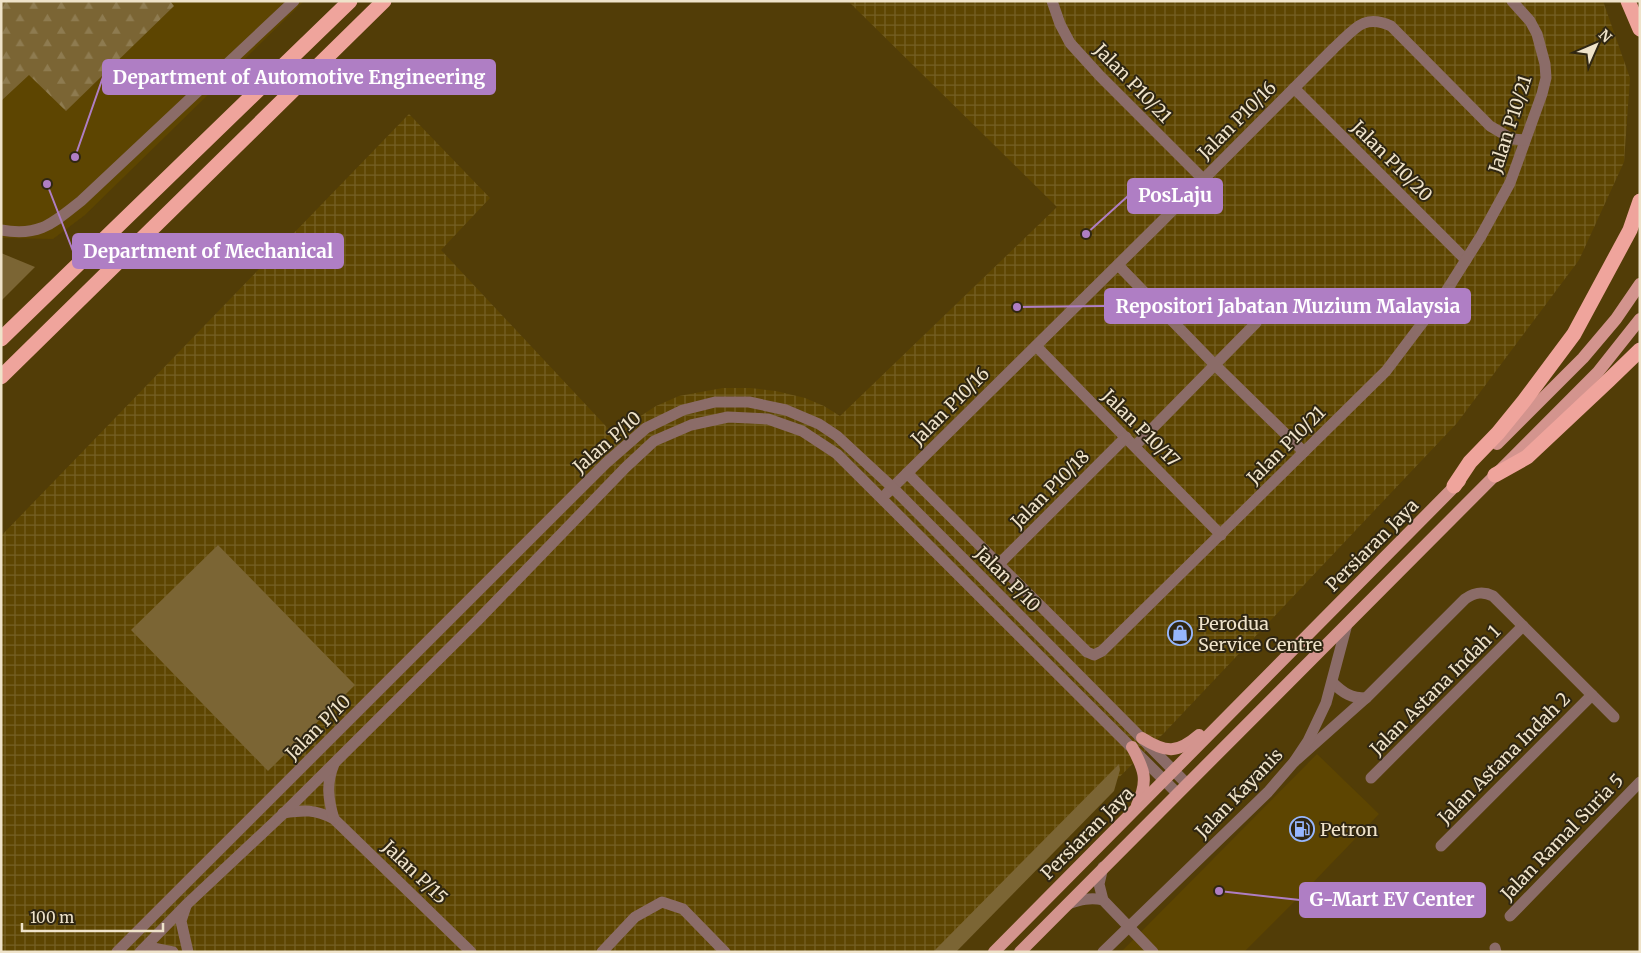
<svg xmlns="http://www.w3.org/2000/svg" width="1641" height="953" viewBox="0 0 1641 953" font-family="Merriweather,serif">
<defs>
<pattern id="industrial-grid" width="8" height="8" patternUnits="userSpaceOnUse" patternTransform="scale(1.25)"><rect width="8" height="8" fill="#5d4501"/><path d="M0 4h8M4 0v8" fill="none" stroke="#756025"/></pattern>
<pattern id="forest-firs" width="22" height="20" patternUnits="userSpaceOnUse" patternTransform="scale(1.25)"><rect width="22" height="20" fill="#7b6534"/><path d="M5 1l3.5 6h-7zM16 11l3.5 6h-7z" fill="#8e7b50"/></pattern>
</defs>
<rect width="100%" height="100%" fill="#523d07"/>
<g fill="#5d4501">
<path d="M 1,1 L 304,1 L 85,215 L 53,239 L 1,238 Z"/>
<path d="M 1317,754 L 1379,814 L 1301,895 L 1244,952 L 1121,952 Z"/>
</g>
<path fill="url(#industrial-grid)" d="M 848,1 L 1603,1 L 1630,78 L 1624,162 L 1579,260 L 1457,423 L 1165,732 L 942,952 L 1,952 L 1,536 L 409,114 L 490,198 L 441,250 L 616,437 L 639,417 L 656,406 L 679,396 L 723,388 L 750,388 L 776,391 L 805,398 L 824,406 L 840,416 L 1057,207 Z"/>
<g fill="#7b6534">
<path d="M 1,253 L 35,267 L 1,301 Z"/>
<path d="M 218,545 L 355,685 L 268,771 L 131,630 Z"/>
<path d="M 1119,764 L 1120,770 L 1114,791 L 956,952 L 933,952 Z"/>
</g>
<path fill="url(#forest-firs)" d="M 1,1 L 170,1 L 174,6 L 66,111 L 29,75 L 1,101 Z"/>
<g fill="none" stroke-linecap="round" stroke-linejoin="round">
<g stroke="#8b6c68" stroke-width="11">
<path d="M 1052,1 L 1060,24 L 1070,43 L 1100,76 L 1203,179"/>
<path d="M 1294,88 L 1466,260"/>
<path d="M 1,230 C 40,237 53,223 81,201 L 294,1"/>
<path d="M 1118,265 L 1215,365 L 1304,452"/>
<path d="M 1036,346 L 1221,535"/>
<path d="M 1135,446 L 1256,323"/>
<path d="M 907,473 L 1087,652 L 1094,655 L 1102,651 L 1386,371 L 1445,293 L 1481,236 L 1510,183 L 1542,94 L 1546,78 L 1545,64 L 1537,34 L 1530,21 L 1512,1"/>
<path d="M 887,493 L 1158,225 L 1334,48 C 1354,30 1363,13 1391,26 L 1490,126 L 1512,139 L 1525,140"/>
<path d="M 998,565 L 1126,437"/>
<path d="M 1333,683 C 1343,693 1351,698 1366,698"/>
<path d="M 1294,762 L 1366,698 L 1465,599 C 1475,592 1483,591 1493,596 L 1614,717"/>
<path d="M 1371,778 L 1523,626"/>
<path d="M 283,813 C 304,810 315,809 334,819 L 471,952"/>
<path d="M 334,819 C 328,799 326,783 334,764"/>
<path d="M 1441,846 L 1592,695"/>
<path d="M 1103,867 L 1099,884 L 1103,900 L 1153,952"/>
<path d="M 1068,904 C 1080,900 1090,897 1103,900"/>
<path d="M 186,906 L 181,921 L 188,952"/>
<path d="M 1510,916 L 1640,782"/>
<path d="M 1495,948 L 1496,952"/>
<path d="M 117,952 L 606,463 L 646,428 L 683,410 L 715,402 L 749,402 L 786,410 L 819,424 L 837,436 L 892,487 L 1187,784"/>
<path d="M 140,952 L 186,905 L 283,814 L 478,620 L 626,467 L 654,441 L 691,425 L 728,417 L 768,419 L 802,431 L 837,454 L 1177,793"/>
<path d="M 146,952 L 153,948 L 173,952"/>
<path d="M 602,952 L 635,917 L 662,902 L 683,909 L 725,952"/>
<path d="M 1103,952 L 1268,792 L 1294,762 L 1308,741 L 1326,703 L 1347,624"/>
</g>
<g stroke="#d3948e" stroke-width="12">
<path d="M 1497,444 L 1583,358 L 1616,319 L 1640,284"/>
<path d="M 1142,738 C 1166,753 1177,754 1199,735"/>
<path d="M 1132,747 C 1144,769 1149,780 1137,805"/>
<path d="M 994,952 L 1460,481"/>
<path d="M 1020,952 L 1598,372 L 1640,319"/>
</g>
<g stroke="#efa49c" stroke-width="15">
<path d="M 1628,1 L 1640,29"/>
<path d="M 1,339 L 350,1"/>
<path d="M 1,377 L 384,1"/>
<path d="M 1495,475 L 1527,457 L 1609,380 L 1640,350"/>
<path d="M 1454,486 L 1470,462 L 1498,433 L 1524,401 L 1574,334 L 1630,230 L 1640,201"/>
</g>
</g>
<defs>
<symbol id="shop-ring" viewBox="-11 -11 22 22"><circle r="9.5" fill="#2f2612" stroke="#96b6fd" stroke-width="1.5"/><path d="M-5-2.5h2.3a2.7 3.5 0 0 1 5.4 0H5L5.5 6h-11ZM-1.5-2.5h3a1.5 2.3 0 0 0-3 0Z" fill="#96b6fd"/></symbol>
<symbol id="fuel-ring" viewBox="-11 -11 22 22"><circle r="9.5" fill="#2f2612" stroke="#96b6fd" stroke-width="1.5"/><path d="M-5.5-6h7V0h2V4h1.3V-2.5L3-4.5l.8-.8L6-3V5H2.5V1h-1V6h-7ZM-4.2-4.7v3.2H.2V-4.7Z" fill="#96b6fd"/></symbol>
</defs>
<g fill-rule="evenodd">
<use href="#shop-ring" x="1166" y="619" width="28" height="28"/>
<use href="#fuel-ring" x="1288" y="815" width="28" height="28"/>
</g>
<g text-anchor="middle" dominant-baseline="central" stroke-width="4" stroke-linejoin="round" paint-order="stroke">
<g font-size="18" fill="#efe3ca" stroke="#2f2612">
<text transform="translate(1133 83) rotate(46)">Jalan P10/21</text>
<text transform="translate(1237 120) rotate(-45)">Jalan P10/16</text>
<text transform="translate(1510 124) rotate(-72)">Jalan P10/21</text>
<text transform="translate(1392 161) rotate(45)">Jalan P10/20</text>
<text transform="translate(950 406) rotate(-45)">Jalan P10/16</text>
<text transform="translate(1141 428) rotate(45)">Jalan P10/17</text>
<text transform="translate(607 442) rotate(-41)">Jalan P/10</text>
<text transform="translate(1286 445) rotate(-45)">Jalan P10/21</text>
<text transform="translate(1050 489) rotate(-45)">Jalan P10/18</text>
<text transform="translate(1372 545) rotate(-45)">Persiaran Jaya</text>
<text transform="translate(1008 579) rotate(45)">Jalan P/10</text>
<text transform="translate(1435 690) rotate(-45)">Jalan Astana Indah 1</text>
<text transform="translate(318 727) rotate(-45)">Jalan P/10</text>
<text transform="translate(1504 758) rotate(-45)">Jalan Astana Indah 2</text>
<text transform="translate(1239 793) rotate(-46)">Jalan Kayanis</text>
<text transform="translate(1087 833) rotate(-45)">Persiaran Jaya</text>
<text transform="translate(1562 837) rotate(-46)">Jalan Ramal Suria 5</text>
<text transform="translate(415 872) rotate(44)">Jalan P/15</text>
</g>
<g font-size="18" fill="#efe3ca" stroke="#2f2612" text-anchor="start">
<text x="1198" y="623">Perodua<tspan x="1198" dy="21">Service Centre</tspan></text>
<text x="1320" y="829">Petron</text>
</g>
</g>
<path fill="none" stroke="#af7ec4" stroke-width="2" d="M75 157L103 77M1086 234L1128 196M47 184L73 251M1017 307L1105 306M1219 891L1300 900"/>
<g fill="#af7ec4" stroke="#2f2612" stroke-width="2">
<circle cx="75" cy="157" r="5"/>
<circle cx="1086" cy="234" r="5"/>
<circle cx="47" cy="184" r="5"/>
<circle cx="1017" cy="307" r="5"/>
<circle cx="1219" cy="891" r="5"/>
</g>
<g fill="#af7ec4" stroke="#af7ec4" stroke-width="2">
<rect x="103" y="60" width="392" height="34" rx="5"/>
<rect x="1128" y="179" width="94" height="34" rx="5"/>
<rect x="73" y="234" width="270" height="34" rx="5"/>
<rect x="1105" y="289" width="365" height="34" rx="5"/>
<rect x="1300" y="883" width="185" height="34" rx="5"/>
</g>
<g font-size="19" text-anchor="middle" font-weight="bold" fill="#fff">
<text x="299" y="84">Department of Automotive Engineering</text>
<text x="1175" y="202">PosLaju</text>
<text x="208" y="258">Department of Mechanical</text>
<text x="1288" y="313">Repositori Jabatan Muzium Malaysia</text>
<text x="1392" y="906">G-Mart EV Center</text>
</g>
<rect width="1641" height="953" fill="none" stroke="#efe3ca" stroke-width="5"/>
<g transform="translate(1596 45) rotate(45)" stroke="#2f2612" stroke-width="4" paint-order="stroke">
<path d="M0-4L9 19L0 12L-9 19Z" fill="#efe3ca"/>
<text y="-8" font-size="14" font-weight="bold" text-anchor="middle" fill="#efe3ca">N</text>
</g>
<path d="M22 923v8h141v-8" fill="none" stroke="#efe3ca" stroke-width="2.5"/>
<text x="30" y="923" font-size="15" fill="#efe3ca" stroke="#2f2612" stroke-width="4" paint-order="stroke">100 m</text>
</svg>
